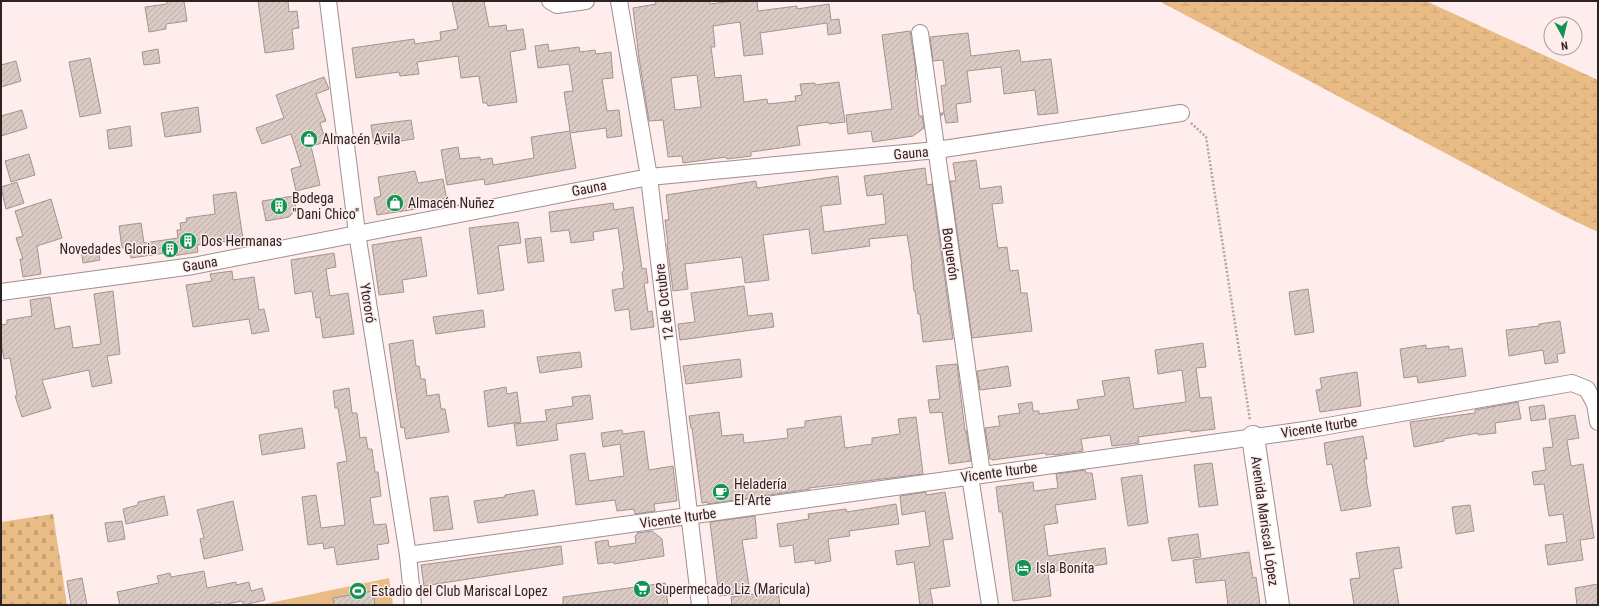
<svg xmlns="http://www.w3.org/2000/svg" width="1599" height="606" viewBox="0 0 1599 606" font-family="'Roboto Condensed',sans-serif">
<defs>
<pattern id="wetland-marsh" width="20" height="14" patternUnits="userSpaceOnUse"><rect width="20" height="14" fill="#e9bb85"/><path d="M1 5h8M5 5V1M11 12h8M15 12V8" fill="none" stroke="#c8a173"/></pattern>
<pattern id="cemetery-stones" width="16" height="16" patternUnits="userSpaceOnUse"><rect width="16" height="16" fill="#e9bb85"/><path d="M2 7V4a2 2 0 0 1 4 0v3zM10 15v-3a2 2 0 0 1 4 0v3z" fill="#c8a173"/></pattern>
<pattern id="building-hatch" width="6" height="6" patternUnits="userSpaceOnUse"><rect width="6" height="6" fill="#dacac3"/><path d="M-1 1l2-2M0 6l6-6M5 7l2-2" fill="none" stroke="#bbada7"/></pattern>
</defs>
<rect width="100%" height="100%" fill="#ffecec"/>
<path fill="#e9bb85" d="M 389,578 L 393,605 L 260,605 Z"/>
<path fill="url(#wetland-marsh)" d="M 1159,1 L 1426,1 L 1598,80 L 1598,232 L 1560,214 Z"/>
<path fill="url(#cemetery-stones)" d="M 53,514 L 67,605 L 1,605 L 1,522 Z"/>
<g fill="url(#building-hatch)" stroke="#a3948e" fill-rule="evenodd">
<path d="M 167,1 L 184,1 L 187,21 L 166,24 L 166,29 L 149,32 L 145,7 L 167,4 Z"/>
<path d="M 258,1 L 288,1 L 289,12 L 297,11 L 299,28 L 292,29 L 294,49 L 265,53 Z"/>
<path d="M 452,1 L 484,1 L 489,27 L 506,25 L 507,31 L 523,29 L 526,49 L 510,52 L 517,102 L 488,106 L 487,103 L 483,103 L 479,76 L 461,78 L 458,56 L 417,62 L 419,74 L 400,76 L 399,72 L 356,78 L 352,48 L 414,39 L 415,44 L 441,40 L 440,32 L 458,29 Z"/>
<path d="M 655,1 L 709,1 L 710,4 L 733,1 L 757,1 L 758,11 L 797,6 L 797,9 L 829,4 L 831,20 L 839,19 L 841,33 L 828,35 L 827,23 L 760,33 L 763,54 L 744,56 L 740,22 L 713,26 L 715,47 L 711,47 L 715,78 L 741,75 L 744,102 L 767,99 L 768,104 L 796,101 L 795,96 L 802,95 L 800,84 L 815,83 L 815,85 L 839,82 L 845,122 L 829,124 L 829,122 L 797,126 L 800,145 L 751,152 L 751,156 L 727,159 L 726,157 L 683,163 L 682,156 L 668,157 L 663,120 L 649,121 L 639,58 L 633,8 L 656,4 ZM 697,75 L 701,107 L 675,110 L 671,78 Z"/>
<path d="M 910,31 L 915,63 L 916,80 L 915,80 L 919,116 L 922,116 L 924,128 L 913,136 L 873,142 L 871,131 L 848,134 L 846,115 L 892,109 L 882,35 Z"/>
<path d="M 968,33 L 971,56 L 1019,50 L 1021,62 L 1051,59 L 1058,113 L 1038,115 L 1035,90 L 1004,94 L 1001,67 L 967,71 L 971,102 L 956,104 L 958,122 L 946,123 L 944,113 L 941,116 L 941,113 L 944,113 L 941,86 L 946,85 L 943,60 L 933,61 L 930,37 Z"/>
<path d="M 548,44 L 549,51 L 579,47 L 580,52 L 595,50 L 596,54 L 611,52 L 613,78 L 602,79 L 607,111 L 619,110 L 622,136 L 607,138 L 606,128 L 570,133 L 576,168 L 485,185 L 484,179 L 447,185 L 441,150 L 458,147 L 460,159 L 480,157 L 480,160 L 492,158 L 493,165 L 534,158 L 531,137 L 570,131 L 564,92 L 573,91 L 569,64 L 538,68 L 535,46 Z"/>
<path d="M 158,49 L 160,63 L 144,65 L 142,52 Z"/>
<path d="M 90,58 L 101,113 L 80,117 L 69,62 Z"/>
<path d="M 16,61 L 21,81 L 1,87 L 1,65 Z"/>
<path d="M 324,77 L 329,89 L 316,94 L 326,121 L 320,123 L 326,142 L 311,146 L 320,185 L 296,191 L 291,169 L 301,166 L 291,134 L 262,144 L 256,128 L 284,118 L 276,95 Z"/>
<path d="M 198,107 L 201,132 L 165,137 L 161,113 Z"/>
<path d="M 22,110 L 27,128 L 1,136 L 1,116 Z"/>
<path d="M 411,120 L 414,139 L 374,145 L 371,125 Z"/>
<path d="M 130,126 L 132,146 L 109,149 L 107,130 Z"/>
<path d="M 29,154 L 35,175 L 11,182 L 5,161 Z"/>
<path d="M 976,160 L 980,189 L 1001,186 L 1003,203 L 992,204 L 998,248 L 1007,247 L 1010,271 L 1018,270 L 1021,293 L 1027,293 L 1032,331 L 972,338 L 950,181 L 956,181 L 953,163 Z"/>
<path d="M 925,168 L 927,185 L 932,184 L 953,339 L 923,342 L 920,314 L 918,314 L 915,291 L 914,291 L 911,264 L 912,264 L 907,235 L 869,239 L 870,246 L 812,254 L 809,229 L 763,235 L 769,280 L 745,283 L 742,257 L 685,264 L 688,289 L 673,291 L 667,244 L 668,244 L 665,220 L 669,220 L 666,195 L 756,181 L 757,188 L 838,176 L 841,204 L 821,206 L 824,232 L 886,224 L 883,194 L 867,196 L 864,176 Z"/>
<path d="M 415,171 L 418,183 L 443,179 L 447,201 L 415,206 L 416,209 L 377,215 L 374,198 L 381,196 L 378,177 Z"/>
<path d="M 17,182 L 24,203 L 6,209 L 1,187 Z"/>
<path d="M 236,192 L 243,239 L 197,245 L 198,252 L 166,257 L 165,253 L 131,258 L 129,247 L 122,248 L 119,226 L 141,223 L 144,243 L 178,238 L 177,230 L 181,230 L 180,223 L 187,222 L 186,218 L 215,214 L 213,195 Z"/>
<path d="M 294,196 L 296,210 L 289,217 L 266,221 L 262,201 Z"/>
<path d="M 51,199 L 62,238 L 37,246 L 41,274 L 23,277 L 20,259 L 23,259 L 16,238 L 23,236 L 15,211 Z"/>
<path d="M 613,203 L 614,210 L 633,207 L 642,269 L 646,268 L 648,283 L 644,283 L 648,312 L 652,311 L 654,327 L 631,330 L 629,309 L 615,311 L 612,290 L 624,288 L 622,272 L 624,271 L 618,228 L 593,232 L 594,240 L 571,243 L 569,230 L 551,232 L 549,212 Z"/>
<path d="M 518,222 L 521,243 L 498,246 L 504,290 L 478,294 L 469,228 Z"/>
<path d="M 421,237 L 427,276 L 402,280 L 404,292 L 379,295 L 372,245 Z"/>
<path d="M 541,237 L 544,261 L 528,263 L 525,239 Z"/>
<path d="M 98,247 L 100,260 L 83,263 L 81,249 Z"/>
<path d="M 334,253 L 336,267 L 326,269 L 330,296 L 348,293 L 354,334 L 323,338 L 320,317 L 316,318 L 312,291 L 295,294 L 291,260 Z"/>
<path d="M 232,271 L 233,280 L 254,277 L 259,310 L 264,309 L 269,331 L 252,334 L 249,319 L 193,327 L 186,285 L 212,281 L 210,274 Z"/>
<path d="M 744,286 L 748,316 L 772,313 L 774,327 L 680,340 L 678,324 L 695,322 L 691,293 Z"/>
<path d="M 1308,289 L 1314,332 L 1295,335 L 1289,292 Z"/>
<path d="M 113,291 L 120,354 L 107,356 L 112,383 L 92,387 L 89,370 L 42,380 L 51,408 L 22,417 L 15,396 L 17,395 L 10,358 L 4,359 L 1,342 L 1,325 L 7,324 L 7,320 L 32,316 L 30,300 L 50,297 L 55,329 L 70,326 L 73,348 L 101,344 L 94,294 Z"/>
<path d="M 483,310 L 485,327 L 436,334 L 433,317 Z"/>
<path d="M 1560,321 L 1565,353 L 1557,354 L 1558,362 L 1545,364 L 1543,350 L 1509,356 L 1506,330 L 1539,326 L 1539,324 Z"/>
<path d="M 413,340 L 416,366 L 419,366 L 421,379 L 425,379 L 427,396 L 439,394 L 441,409 L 445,409 L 449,432 L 406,439 L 404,427 L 401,428 L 389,344 Z"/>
<path d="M 1203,343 L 1206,367 L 1196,368 L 1200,398 L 1211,397 L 1215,429 L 1191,432 L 1190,430 L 1138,437 L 1139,443 L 1112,446 L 1110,435 L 1081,439 L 1083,451 L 1054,455 L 1054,454 L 1046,455 L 1045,453 L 992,460 L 992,459 L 990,459 L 985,428 L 1000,426 L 998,416 L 1020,413 L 1018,404 L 1032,402 L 1033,411 L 1039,411 L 1039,414 L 1079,409 L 1077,400 L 1105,396 L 1102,381 L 1129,377 L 1134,409 L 1186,402 L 1182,370 L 1158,374 L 1155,350 Z"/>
<path d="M 1426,345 L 1426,349 L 1449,346 L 1449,350 L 1462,348 L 1466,376 L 1418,383 L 1417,376 L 1404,378 L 1400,349 Z"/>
<path d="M 580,352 L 582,367 L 540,373 L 537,357 Z"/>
<path d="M 740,359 L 742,377 L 686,384 L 683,366 Z"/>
<path d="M 957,364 L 965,431 L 966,430 L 971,461 L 949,464 L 942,412 L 930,413 L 928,400 L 940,399 L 936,366 Z"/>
<path d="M 1008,366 L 1011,386 L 980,390 L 977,371 Z"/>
<path d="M 1357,372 L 1361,406 L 1320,412 L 1316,390 L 1322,389 L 1320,378 Z"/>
<path d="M 506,387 L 507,394 L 517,392 L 521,422 L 488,427 L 484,391 Z"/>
<path d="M 349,388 L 352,413 L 357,413 L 360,438 L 366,437 L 368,449 L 372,449 L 375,472 L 378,472 L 381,496 L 370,498 L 374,525 L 386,524 L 389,543 L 377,545 L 379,559 L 337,565 L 334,547 L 324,549 L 323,543 L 308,545 L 302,497 L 316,495 L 321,528 L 345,525 L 337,463 L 347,461 L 338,408 L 335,408 L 333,391 Z"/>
<path d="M 590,395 L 593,419 L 556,424 L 558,440 L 517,446 L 514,424 L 547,421 L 545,410 L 573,406 L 572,397 Z"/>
<path d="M 1518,402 L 1521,419 L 1495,423 L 1496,433 L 1478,435 L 1478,433 L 1444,439 L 1444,441 L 1414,447 L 1410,422 L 1475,413 L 1475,410 Z"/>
<path d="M 1544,405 L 1546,419 L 1531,421 L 1529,407 Z"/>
<path d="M 719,412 L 722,436 L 743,434 L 744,443 L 788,438 L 787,429 L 805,427 L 805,421 L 841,416 L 845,448 L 872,444 L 872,438 L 900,434 L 898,419 L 916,417 L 923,474 L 809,488 L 810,489 L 708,504 L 708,502 L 702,503 L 692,428 L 691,428 L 689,416 Z"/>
<path d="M 1575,415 L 1579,438 L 1567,440 L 1571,466 L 1583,464 L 1594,538 L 1580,540 L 1583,560 L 1548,565 L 1545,545 L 1567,542 L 1563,514 L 1549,516 L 1544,484 L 1534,485 L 1532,472 L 1546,470 L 1543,448 L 1553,447 L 1549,419 Z"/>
<path d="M 302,428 L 305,448 L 262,455 L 259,435 Z"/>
<path d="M 622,430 L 623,434 L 644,431 L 649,470 L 673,466 L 677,501 L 654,504 L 655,511 L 635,514 L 634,509 L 617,511 L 615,500 L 576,505 L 570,455 L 585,453 L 589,481 L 624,476 L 620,444 L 603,447 L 601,433 Z"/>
<path d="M 1363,436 L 1367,459 L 1364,459 L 1367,479 L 1366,479 L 1371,506 L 1341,511 L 1332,464 L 1327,465 L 1324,443 Z"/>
<path d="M 1212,463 L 1218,505 L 1199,507 L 1194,465 Z"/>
<path d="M 1085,470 L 1086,473 L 1092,473 L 1096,499 L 1055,505 L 1058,523 L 1044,525 L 1048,556 L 1105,548 L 1107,564 L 1048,572 L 1051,596 L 1013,601 L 1002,512 L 999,512 L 996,487 L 1033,482 L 1034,491 L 1058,488 L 1056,474 Z"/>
<path d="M 1142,475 L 1148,523 L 1128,526 L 1121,478 Z"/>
<path d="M 534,490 L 538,515 L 478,523 L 474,501 L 505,497 L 505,495 Z"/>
<path d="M 926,492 L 926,495 L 945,492 L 953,539 L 943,540 L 950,586 L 930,589 L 933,605 L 920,605 L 914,562 L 897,565 L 895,551 L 930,546 L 925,511 L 902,515 L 900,496 Z"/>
<path d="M 164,496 L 168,515 L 126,524 L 123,509 L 138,505 L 138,502 Z"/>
<path d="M 448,496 L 453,529 L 434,531 L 430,498 Z"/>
<path d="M 233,501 L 243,550 L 204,559 L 200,539 L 204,538 L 197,510 Z"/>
<path d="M 896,504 L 899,524 L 849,531 L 850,536 L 828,539 L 831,561 L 815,564 L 815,560 L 795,563 L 793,545 L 780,547 L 777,524 L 809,519 L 808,514 L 846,509 L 847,512 Z"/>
<path d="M 1470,505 L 1474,531 L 1456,534 L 1452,507 Z"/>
<path d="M 755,516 L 757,538 L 742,540 L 750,592 L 719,596 L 710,522 Z"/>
<path d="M 122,521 L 125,539 L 108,542 L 105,523 Z"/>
<path d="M 652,531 L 662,539 L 664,556 L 614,564 L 614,562 L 598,564 L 595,542 L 608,540 L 609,547 L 636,543 L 635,536 L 637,535 L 637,533 Z"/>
<path d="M 1198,534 L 1201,557 L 1172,561 L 1168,538 Z"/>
<path d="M 561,546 L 563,564 L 424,586 L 421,565 Z"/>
<path d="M 1399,547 L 1402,568 L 1393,569 L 1399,605 L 1354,605 L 1350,579 L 1360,578 L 1356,553 Z"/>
<path d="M 1249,552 L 1253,578 L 1256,577 L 1260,605 L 1228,605 L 1225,580 L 1196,583 L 1193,560 Z"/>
<path d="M 204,571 L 207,588 L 236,582 L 236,585 L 249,582 L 251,591 L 262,588 L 265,600 L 244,605 L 242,601 L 222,605 L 220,605 L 220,602 L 205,605 L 120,605 L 117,592 L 159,583 L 157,576 L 170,573 L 171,577 Z"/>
<path d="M 82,578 L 87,605 L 71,605 L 67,581 Z"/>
<path d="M 665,583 L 668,605 L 563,605 L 563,597 Z"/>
<path d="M 1598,584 L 1598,605 L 1577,605 L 1575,588 Z"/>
<path d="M 373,591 L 375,605 L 334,605 L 333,598 Z"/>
<path d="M 778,591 L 780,605 L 732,605 L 731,597 Z"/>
</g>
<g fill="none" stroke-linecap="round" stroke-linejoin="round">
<defs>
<g id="street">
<path d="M 328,1 L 357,233 L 408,555 L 413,605"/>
<path d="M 550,1 L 557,5 L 586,1"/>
<path d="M 619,1 L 649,177 L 700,605"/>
<path d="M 920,33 L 982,474"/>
<path d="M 1,292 L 193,266 L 649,177 L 937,150 L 1181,113"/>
<path d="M 970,476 L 990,605"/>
<path d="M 408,555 L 1305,430 L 1572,383 L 1587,389 L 1595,404 L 1598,422"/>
</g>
<path id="secondary" d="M 1253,437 L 1278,605"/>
</defs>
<use href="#street" stroke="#a08f90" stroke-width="18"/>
<use href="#secondary" stroke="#a08f90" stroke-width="24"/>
<path stroke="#b3a4a4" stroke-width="2.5" stroke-dasharray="2 2" stroke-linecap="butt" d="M 1191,123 L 1206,137 L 1250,420"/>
<use href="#street" stroke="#fff" stroke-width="16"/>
<use href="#secondary" stroke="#fff" stroke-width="22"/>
</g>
<defs>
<symbol id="shop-disc" viewBox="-11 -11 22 22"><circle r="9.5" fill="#119453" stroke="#ffecec"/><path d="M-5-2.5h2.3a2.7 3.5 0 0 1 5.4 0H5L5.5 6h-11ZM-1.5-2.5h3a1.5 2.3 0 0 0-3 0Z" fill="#fff"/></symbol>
<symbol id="building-disc" viewBox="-11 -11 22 22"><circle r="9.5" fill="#119453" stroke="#ffecec"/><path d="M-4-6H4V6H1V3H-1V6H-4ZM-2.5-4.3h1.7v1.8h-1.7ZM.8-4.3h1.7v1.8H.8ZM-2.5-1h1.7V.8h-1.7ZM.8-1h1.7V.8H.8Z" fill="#fff"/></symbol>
<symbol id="cafe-disc" viewBox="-11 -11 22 22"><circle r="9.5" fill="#119453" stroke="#ffecec"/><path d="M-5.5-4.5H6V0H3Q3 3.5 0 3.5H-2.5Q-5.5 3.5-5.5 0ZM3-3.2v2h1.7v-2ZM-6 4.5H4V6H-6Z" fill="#fff"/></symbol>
<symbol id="hotel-disc" viewBox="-11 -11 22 22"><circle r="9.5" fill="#119453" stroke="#ffecec"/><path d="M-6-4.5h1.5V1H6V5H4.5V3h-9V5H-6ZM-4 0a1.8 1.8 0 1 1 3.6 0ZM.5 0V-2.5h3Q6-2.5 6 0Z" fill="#fff"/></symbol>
<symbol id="supermarket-disc" viewBox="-11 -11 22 22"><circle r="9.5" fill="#119453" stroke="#ffecec"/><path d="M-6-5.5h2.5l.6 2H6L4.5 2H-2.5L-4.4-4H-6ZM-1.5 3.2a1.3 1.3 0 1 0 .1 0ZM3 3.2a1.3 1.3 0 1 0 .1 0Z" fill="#fff"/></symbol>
<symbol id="stadium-disc" viewBox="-11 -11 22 22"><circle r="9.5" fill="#119453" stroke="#ffecec"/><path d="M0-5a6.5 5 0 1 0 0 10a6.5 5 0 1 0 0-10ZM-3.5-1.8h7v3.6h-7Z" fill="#fff"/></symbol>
</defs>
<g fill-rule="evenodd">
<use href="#shop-disc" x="299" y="129" width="20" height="20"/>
<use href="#shop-disc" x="385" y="193" width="20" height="20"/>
<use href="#building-disc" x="269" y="196" width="20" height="20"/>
<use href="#building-disc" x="178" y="231" width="20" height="20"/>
<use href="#building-disc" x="160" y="239" width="20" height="20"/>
<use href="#cafe-disc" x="711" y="482" width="20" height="20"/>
<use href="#hotel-disc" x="1013" y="558" width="20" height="20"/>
<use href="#supermarket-disc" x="632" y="579" width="20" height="20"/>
<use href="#stadium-disc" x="348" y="581" width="20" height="20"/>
</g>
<g text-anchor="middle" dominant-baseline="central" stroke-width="3" stroke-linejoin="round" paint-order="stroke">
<g font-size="14" fill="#2b2424" stroke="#ffecec" text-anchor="start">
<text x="322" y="139">Almacén Avila</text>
<text x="292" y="198">Bodega<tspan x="292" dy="16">"Dani Chico"</tspan></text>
<text x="408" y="203">Almacén Nuñez</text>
<text x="201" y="241">Dos Hermanas</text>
<text x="157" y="249" text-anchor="end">Novedades Gloria</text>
<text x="734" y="484">Heladería<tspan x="734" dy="16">El Arte</tspan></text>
<text x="1036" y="568">Isla Bonita</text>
<text x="655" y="589">Supermecado Liz (Maricula)</text>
<text x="371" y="591">Estadio del Club Mariscal Lopez</text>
</g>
<g font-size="14" fill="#2b2424" stroke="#ffecec">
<text transform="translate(911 153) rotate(-5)">Gauna</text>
<text transform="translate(589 188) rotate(-11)">Gauna</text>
<text transform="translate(951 254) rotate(82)">Boquerón</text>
<text transform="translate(200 264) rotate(-10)">Gauna</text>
<text transform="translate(664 302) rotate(-97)">12 de Octubre</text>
<text transform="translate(368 303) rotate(81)">Ytororó</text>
<text transform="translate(1319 427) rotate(-9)">Vicente Iturbe</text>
<text transform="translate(999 472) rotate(-8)">Vicente Iturbe</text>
<text transform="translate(678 518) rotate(-8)">Vicente Iturbe</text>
<text transform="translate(1265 521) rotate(82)">Avenida Mariscal López</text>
</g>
</g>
<rect width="1599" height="606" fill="none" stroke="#2b2424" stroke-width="4"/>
<g transform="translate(1563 36) rotate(172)"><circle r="19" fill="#ffecec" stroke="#aa9c9c"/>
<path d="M0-3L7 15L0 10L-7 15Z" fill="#119453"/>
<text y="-6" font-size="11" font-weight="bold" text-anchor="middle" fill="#2b2424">N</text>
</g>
</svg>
